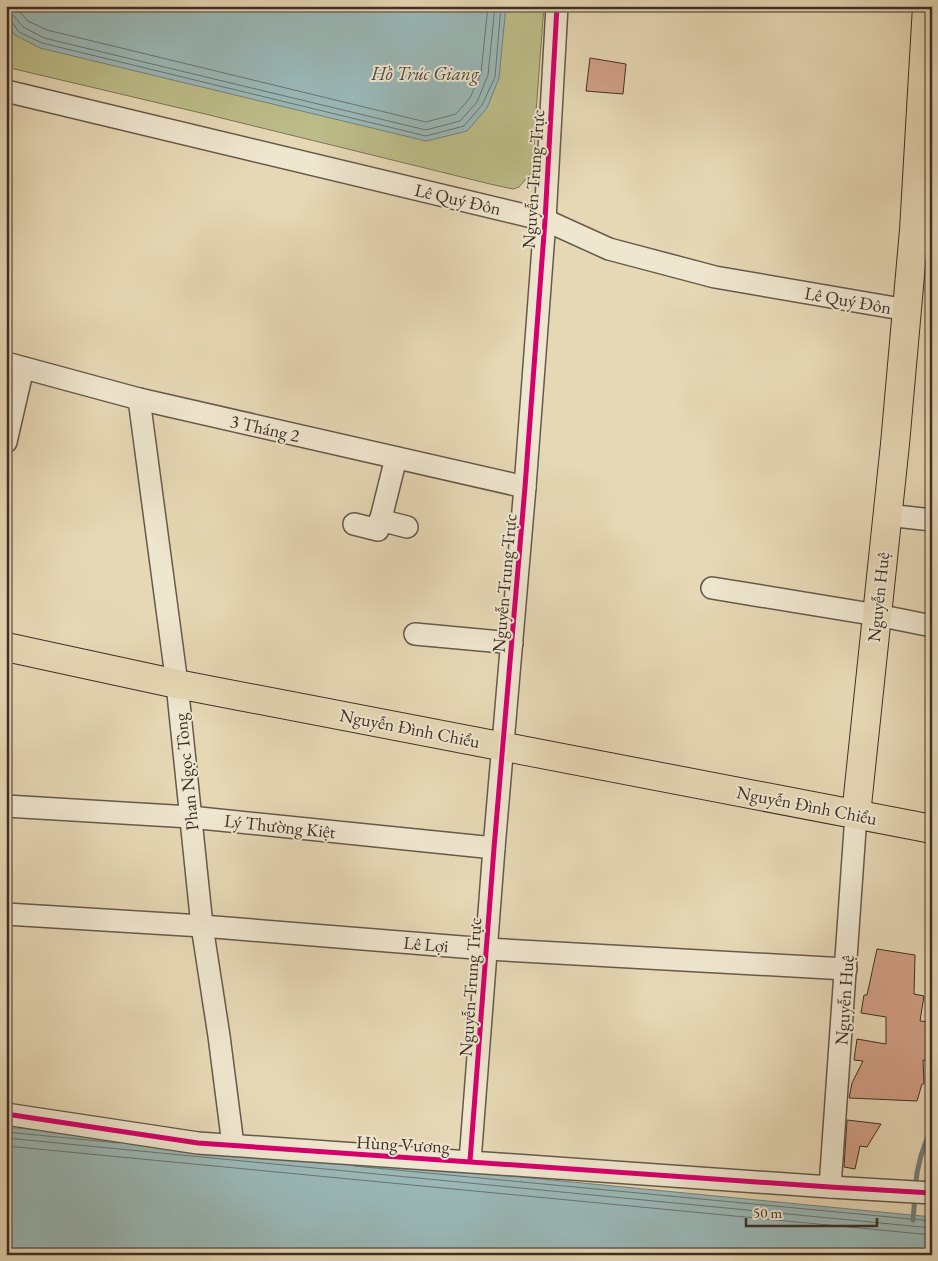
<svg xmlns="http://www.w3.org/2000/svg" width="938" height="1261" viewBox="0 0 938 1261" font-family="'EB Garamond',serif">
<rect width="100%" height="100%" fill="#e6d8b5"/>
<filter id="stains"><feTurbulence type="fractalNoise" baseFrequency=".004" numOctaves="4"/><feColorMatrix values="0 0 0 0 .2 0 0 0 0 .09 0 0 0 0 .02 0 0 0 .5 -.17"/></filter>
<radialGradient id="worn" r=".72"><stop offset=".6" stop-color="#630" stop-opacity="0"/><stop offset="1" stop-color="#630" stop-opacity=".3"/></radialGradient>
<path fill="#bcbc88" stroke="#7c7658" d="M 6,6 L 544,6 L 535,125 L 534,161 L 531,173 L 519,187 L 513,189 L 490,184 L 201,113 L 6,67 Z"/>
<g fill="#9ab8b7" stroke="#75817d">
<path d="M 6,6 L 506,6 L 499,78 L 487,108 L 467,131 L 426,141 L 40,48 L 15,35 L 6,23 Z"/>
<path d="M 6,1127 L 932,1217 L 932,1255 L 6,1255 Z"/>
</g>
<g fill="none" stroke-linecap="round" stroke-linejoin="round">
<g stroke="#6c746f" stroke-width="1">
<path d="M 6,7 L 17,9 L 28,21 L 47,30 L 426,122 L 456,114 L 470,98 L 481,73 L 488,6"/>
<path d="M 6,14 L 14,16 L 23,27 L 44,38 L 426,130 L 460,121 L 477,102 L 488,75 L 495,6"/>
<path d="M 6,20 L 12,22 L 19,32 L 42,43 L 426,136 L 464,126 L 482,105 L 495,77 L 501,6"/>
<path d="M 6,1132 L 119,1143"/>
<path d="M 6,1138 L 932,1228"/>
<path d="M 6,1146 L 932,1235"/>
<path d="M 354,1166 L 932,1221"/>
</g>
<g stroke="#75817d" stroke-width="5">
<path d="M 915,1188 C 917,1167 922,1147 932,1129"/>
<path d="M 913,1220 L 915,1196"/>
</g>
</g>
<g fill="#d3a087" stroke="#3d2f27">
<path d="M 590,58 L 626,64 L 623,94 L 586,91 Z"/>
<path d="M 877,949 L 915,955 L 914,994 L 924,996 L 920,1021 L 932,1022 L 932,1061 L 923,1060 L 924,1084 L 922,1084 L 917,1101 L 849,1098 L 852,1083 L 863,1061 L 854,1060 L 857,1039 L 886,1044 L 886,1017 L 861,1013 L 864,995 L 867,995 Z"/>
<path d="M 847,1120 L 881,1124 L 867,1147 L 860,1146 L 855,1169 L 844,1167 Z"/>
</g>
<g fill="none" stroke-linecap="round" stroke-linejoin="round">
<defs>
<g id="minor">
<path d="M 6,91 L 545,220 L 609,249 L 715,277 L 907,310"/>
<path d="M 914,230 L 932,234"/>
<path d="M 6,363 L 139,399 L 525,487"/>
<path d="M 139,399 L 177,684 L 202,926 L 219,1036 L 233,1145"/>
<path d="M 6,442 L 23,368"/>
<path d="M 887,515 L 932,520"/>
<path d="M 380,520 L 407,527"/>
<path d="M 354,524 L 378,530 L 396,458"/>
<path d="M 712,588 L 877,615 L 932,626"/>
<path d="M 415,634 L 512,643"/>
<path d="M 6,806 L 190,817 L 494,848"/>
<path d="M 6,914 L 202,926 L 487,949 L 846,969"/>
<path d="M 6,1114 L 198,1143 L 830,1187 L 932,1193"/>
<path d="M 470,1161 L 494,848 L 525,487 L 545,220 L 557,6"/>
<path d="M 830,1187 L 856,815"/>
</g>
<g id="major">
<path d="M 6,647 L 177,684 L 932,829"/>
<path d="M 856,815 L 895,444 L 914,230 L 927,6"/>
</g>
</defs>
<use href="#minor" stroke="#67594a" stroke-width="24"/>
<use href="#major" stroke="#3d2f27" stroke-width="30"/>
<use href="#minor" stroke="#efe6cf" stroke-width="21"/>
<use href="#major" stroke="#e6d8b5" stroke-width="28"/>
<defs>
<g id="cycleway">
<path d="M 6,1114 L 198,1143 L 830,1187 L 932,1193"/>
<path d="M 470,1161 L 494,848 L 525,487 L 545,220 L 557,6"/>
</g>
</defs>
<use href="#cycleway" stroke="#efe6cf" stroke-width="8"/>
<use href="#cycleway" stroke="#d6006c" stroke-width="5"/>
</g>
<g text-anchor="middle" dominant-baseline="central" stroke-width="4" stroke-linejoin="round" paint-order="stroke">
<g font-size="18" fill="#3d2f27" stroke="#efe6cf">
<text transform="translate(533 179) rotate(-86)">Nguyễn Trung Trực</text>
<text transform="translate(458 199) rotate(13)">Lê Quý Đôn</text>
<text transform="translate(848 300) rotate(10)">Lê Quý Đôn</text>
<text transform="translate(265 428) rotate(13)">3 Tháng 2</text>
<text transform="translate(504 583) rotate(-85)">Nguyễn Trung Trực</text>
<text transform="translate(878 597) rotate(-84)">Nguyễn Huệ</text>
<text transform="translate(410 728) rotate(11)">Nguyễn Đình Chiểu</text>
<text transform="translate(186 772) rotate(-96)">Phan Ngọc Tòng</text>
<text transform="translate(807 805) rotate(11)">Nguyễn Đình Chiểu</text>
<text transform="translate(280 826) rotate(6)">Lý Thường Kiệt</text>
<text transform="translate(426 944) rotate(5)">Lê Lợi</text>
<text transform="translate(470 987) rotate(-86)">Nguyễn Trung Trực</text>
<text transform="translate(844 1000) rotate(-86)">Nguyễn Huệ</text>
<text transform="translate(403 1144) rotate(3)">Hùng Vương</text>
</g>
<g font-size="19" font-style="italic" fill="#504a44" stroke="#efe6cf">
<text x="425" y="73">Hồ Trúc Giang</text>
</g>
</g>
<rect width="938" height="1261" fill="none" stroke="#e6d8b5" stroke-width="25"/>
<rect x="8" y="8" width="923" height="1246" fill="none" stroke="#3d2f27" stroke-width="2.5"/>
<rect x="12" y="12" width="913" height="1236" fill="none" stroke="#3d2f27"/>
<path d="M746 1218v8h131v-8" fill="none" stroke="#3d2f27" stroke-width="2.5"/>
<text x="753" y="1218" font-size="15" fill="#3d2f27" stroke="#efe6cf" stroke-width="4" paint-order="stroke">50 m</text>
<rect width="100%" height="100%" filter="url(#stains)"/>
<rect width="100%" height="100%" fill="url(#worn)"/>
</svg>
